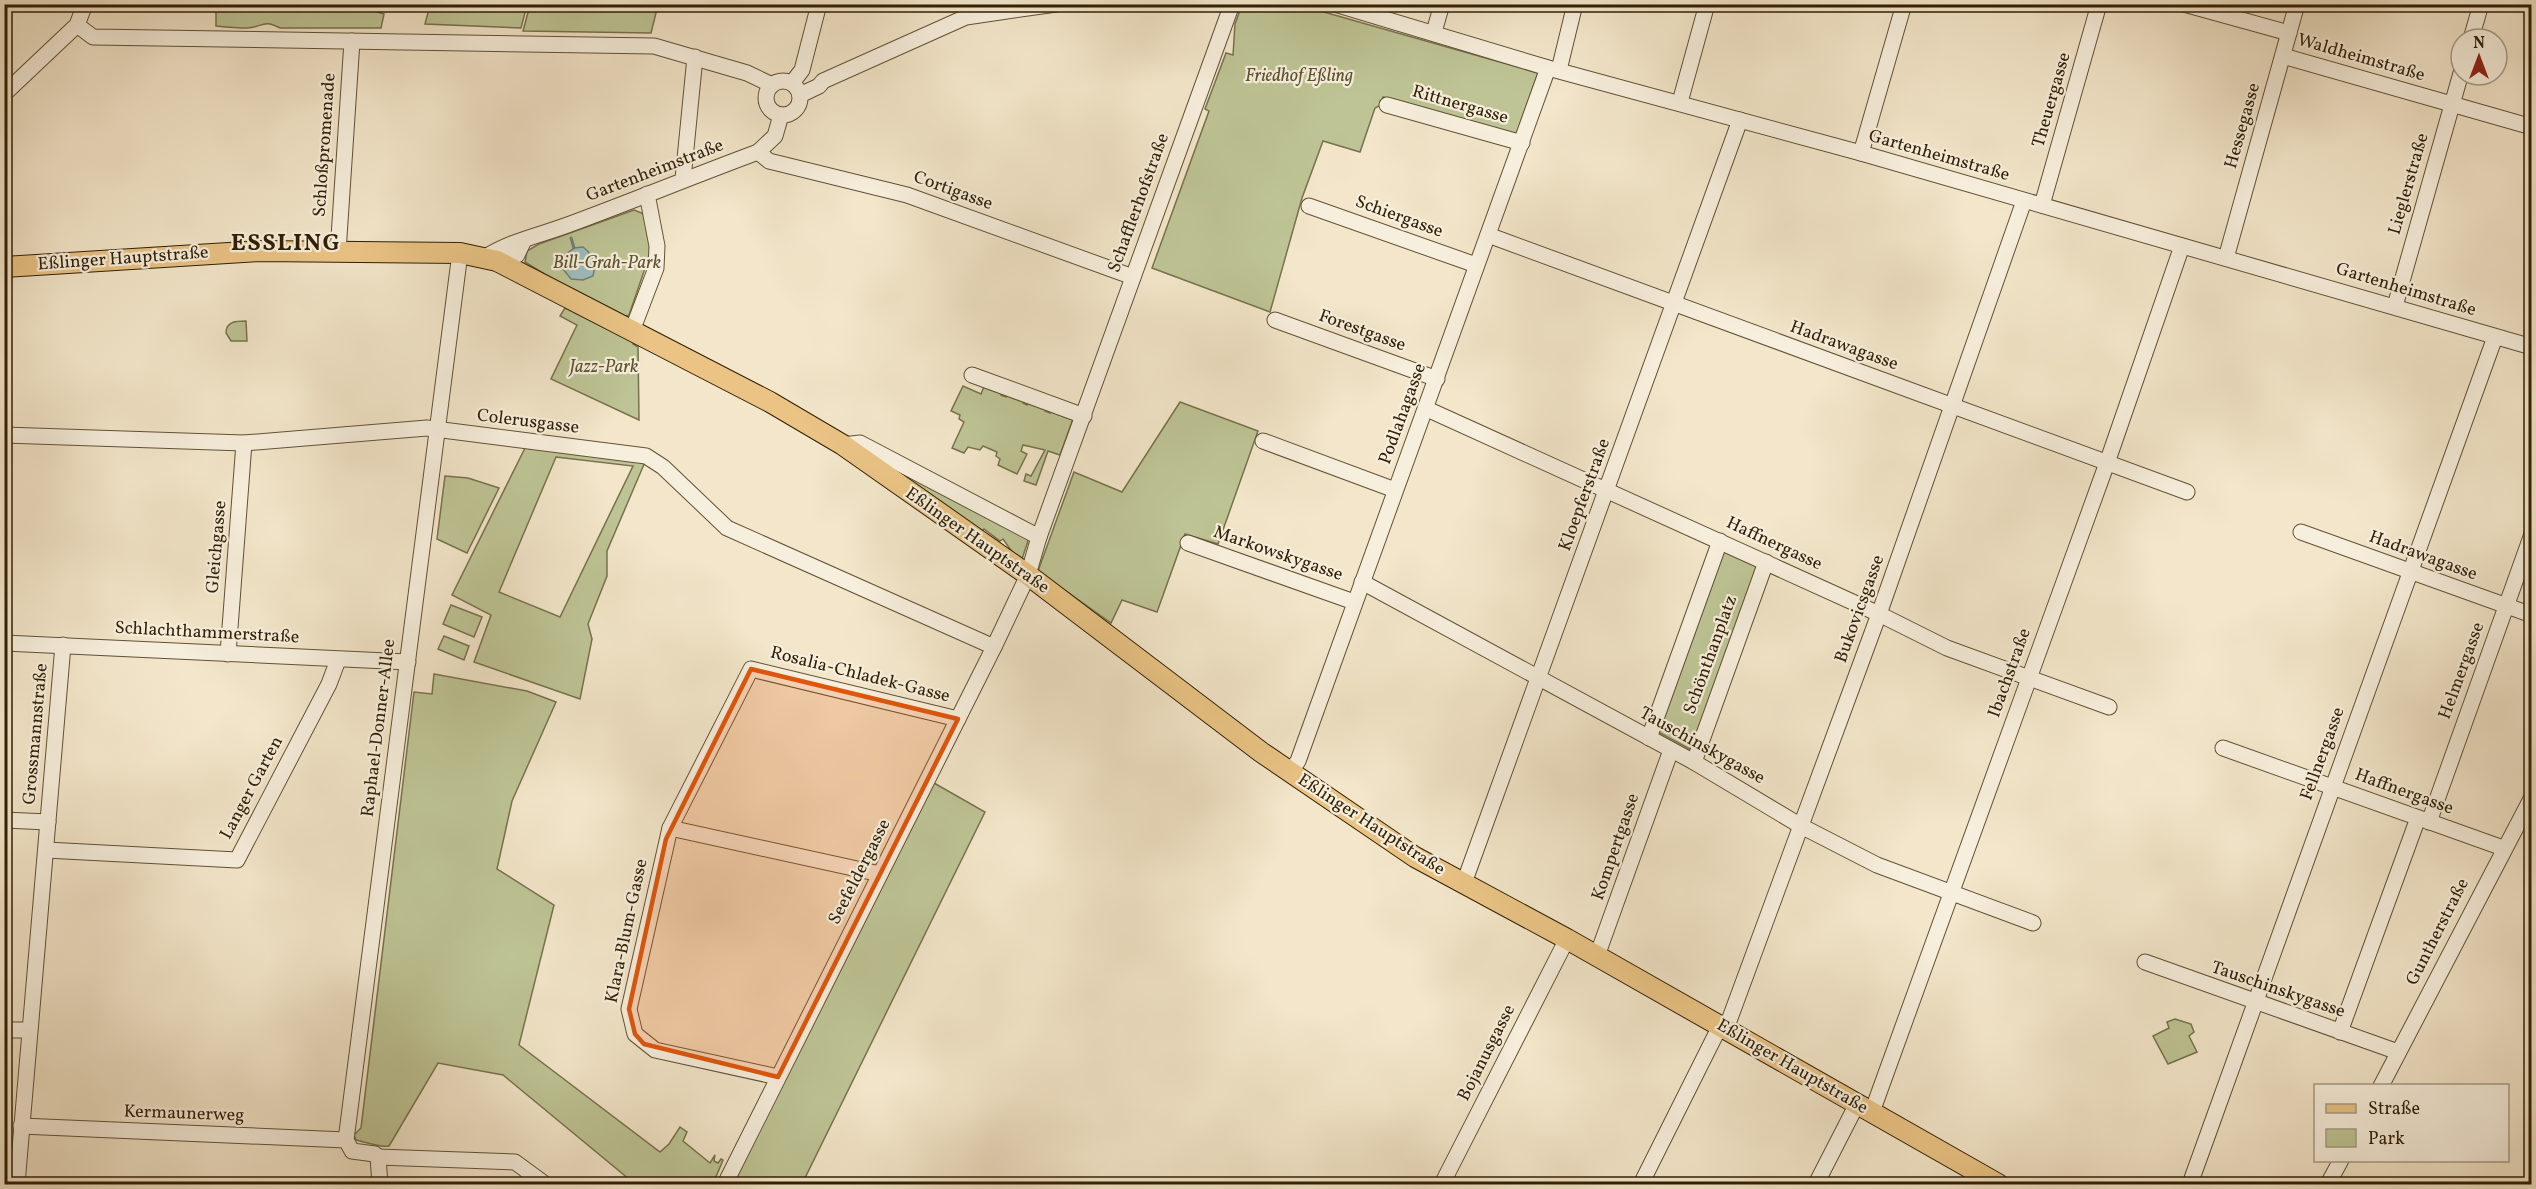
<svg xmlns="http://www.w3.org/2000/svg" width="2536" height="1189" viewBox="0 0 2536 1189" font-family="Vollkorn,serif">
<rect width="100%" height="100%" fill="#f3e6ca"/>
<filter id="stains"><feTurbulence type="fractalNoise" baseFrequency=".00333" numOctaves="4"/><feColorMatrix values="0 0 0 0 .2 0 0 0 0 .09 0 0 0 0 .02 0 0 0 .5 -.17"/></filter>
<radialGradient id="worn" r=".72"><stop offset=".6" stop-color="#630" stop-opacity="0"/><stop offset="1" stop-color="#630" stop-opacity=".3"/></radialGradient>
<g fill="#bec495" stroke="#77724d" stroke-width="1.5" fill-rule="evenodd">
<path d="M 490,4 L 527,5 L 521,28 L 425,24 L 430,5 Z"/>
<path d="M 216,5 L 378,5 L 377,12 L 384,14 L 381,28 L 280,28 C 263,19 263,27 247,28 C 237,28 226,27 216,26 Z"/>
<path d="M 644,5 L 649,10 L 651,5 L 658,5 L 651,33 L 523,31 L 530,5 Z"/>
<path d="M 1242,5 L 1310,5 L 1317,10 L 1538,73 L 1516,135 L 1383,97 L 1381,105 L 1375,108 L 1360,152 L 1323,141 L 1302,198 L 1270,312 L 1152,268 L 1209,111 L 1205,109 L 1226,53 L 1233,55 L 1235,24 Z"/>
<path d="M 634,210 L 644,214 L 651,251 L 629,315 L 625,317 L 567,288 L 525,262 L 527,251 L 539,244 Z"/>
<path d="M 565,308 L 634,342 L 633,344 L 638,347 L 639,420 L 551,379 L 577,325 L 560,316 Z"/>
<path d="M 246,321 L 247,341 L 231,341 L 226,333 C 226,321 237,321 246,321 Z"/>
<path d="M 985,384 L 1003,390 L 1001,395 L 1006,397 L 1008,392 L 1025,398 L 1023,403 L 1027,405 L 1030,400 L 1046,405 L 1045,411 L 1050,413 L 1052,408 L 1074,416 L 1060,455 L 1048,451 L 1036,485 L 1024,481 L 1026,474 L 1031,476 L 1045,450 L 1023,445 L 1021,451 L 1027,454 L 1017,474 L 998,465 L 1000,459 L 996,456 L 997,452 L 983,446 L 980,450 L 968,447 L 964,453 L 952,448 L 964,422 L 959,419 L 960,415 L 951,411 L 963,386 L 981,394 Z"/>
<path d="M 1180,402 L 1258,431 L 1218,544 L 1185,534 L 1157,612 L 1122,600 L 1111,623 L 1038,571 L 1074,472 L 1122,492 Z"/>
<path d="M 858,446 L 1026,537 L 1028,541 L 1022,559 L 1013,553 L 1003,539 L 1000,541 L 984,529 L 981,532 Z"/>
<path d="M 525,448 L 645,462 L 607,551 L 607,576 L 588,624 L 592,639 L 580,699 L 474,662 L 491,615 L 452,595 ZM 556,457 L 633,466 L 560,617 L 499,592 Z"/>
<path d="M 445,476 L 468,478 L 499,488 L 467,553 L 437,539 Z"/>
<path d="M 1723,550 L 1758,566 L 1693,751 L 1658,732 Z"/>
<path d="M 451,605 L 482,617 L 474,637 L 443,624 Z"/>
<path d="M 444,636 L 469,646 L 464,660 L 438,649 Z"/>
<path d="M 434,674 L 527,691 L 556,702 L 512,801 L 497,869 L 554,905 L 519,1045 L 660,1152 L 669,1144 L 680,1127 L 687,1132 L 683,1141 L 710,1163 L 715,1155 L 714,1161 L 718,1163 L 721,1159 L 723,1160 L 713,1184 L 635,1184 L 503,1075 L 438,1063 L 389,1146 C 382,1148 364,1142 356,1140 L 354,1135 L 361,1128 L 414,692 L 432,694 Z"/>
<path d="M 934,783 L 985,812 L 802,1184 L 731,1184 Z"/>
<path d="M 2175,1019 L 2191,1024 L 2194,1032 L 2189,1036 L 2197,1052 L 2168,1064 L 2153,1036 L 2169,1028 L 2167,1022 Z"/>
</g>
<path fill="#9ebdbf" stroke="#727e75" stroke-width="1.5" d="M 583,247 C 593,254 596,265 593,276 L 583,280 L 571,279 L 563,269 L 564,256 L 574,248 Z"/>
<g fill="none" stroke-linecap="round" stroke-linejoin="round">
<path stroke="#727e75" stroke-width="3" d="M 571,238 L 574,248"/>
<defs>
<g id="minor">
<path d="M 1335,4 L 1548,68 L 1861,153 L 2532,347"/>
<path d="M 2184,4 L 2289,33"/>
<path d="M 77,25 L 93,37 L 654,46 L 747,73 L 772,85"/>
<path d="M 1434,32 L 1442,4"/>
<path d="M 2471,39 L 2481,4"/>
<path d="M 2283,56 L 2532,127"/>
<path d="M 1559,70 L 1575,4"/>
<circle cx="783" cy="98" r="17"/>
<path d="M 792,83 L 802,70 L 819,4"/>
<path d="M 4,94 L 77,25 L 85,4"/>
<path d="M 800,95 L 819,86 L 823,81 L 966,17 L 1056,4"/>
<path d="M 1680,102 L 1707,4"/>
<path d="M 1387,105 L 1522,143"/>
<path d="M 758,152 L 769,161 L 907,195 L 1133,277"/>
<path d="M 1861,153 L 1904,4"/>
<path d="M 683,179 L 695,57"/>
<path d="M 2042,205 L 2099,4"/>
<path d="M 1309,206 L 1476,265"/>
<path d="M 1488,235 L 2187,492"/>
<path d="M 338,252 L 352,41"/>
<path d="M 484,258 C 512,240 542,235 573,223 C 635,200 696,175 758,152 L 775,136 L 781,115"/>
<path d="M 2226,258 L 2297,4"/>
<path d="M 497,261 L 517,255 L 524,240"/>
<path d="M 2395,306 L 2461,73"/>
<path d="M 1275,320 L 1437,379"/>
<path d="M 632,331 L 656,268 L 657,246 L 647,194"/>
<path d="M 972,375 L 1084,416"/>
<path d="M 1427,409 L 1879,614 L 1947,648 L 2109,707"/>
<path d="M 4,435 L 244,443 L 427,428 L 646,456 L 663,467 L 727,528 L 994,647"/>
<path d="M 1263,441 L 1395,490"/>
<path d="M 843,445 L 860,443 L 1039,537"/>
<path d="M 2301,532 L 2532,615"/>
<path d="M 1188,543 L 1354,602"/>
<path d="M 1362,582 L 1694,762 L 1801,826 L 1877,865 L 2033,923"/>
<path d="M 4,643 L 408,662"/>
<path d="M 228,654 L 244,443"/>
<path d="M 1649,738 L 1720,541"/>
<path d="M 2223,748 L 2503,848"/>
<path d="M 1694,762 L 1766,562"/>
<path d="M 1290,772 L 1298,761 L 1548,68"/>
<path d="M 4,820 L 48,822"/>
<path d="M 2429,822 L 2532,534"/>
<path d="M 670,828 L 629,1009 L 635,1034 L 655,1050 L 778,1077"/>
<path d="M 46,850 L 237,860 L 329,684 L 338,660"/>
<path d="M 880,874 L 670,828 L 751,669 L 958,719"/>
<path d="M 1464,883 L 1740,120"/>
<path d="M 1597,956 L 1671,750"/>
<path d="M 2145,962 L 2398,1052"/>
<path d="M 1726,1029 L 1879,614 L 2024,201"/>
<path d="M 4,1030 L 29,1030"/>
<path d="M 2340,1032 L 2418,818"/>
<path d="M 2381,1086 L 2532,797"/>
<path d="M 1872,1112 L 2107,463 L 2182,246"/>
<path d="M 21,1126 L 346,1140"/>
<path d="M 378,1157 L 515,1162 L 545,1184"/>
<path d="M 17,1184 L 63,645"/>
<path d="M 380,1184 L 378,1157 L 375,1154 L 352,1151 L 346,1140 L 460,253"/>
<path d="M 725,1184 L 994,647 L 1028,575 L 1039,537 L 1232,4"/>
<path d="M 1442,1184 L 1567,939"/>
<path d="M 1641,1184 L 1720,1026"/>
<path d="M 1816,1184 L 1857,1104"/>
<path d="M 2190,1184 L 2495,337"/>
<path d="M 2328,1184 L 2341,1160"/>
</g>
<path id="major" d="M 4,267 L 259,251 L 460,253 L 497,261 L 770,402 L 843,445 L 1028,575 L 1261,752 L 1415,857 L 1567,939 L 1998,1184"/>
</defs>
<use href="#minor" stroke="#615136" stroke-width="17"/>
<use href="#major" stroke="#301f05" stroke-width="22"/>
<use href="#minor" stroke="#f7efdd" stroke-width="15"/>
<use href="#major" stroke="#eac385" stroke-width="20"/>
</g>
<path fill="#df560c" fill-opacity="0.2" stroke="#df560c" stroke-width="4.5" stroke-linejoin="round" d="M 751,669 L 958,719 L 778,1077 L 644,1044 L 635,1034 L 629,1009 L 666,839 Z"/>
<g text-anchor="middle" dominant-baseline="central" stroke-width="4.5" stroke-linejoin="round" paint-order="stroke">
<g font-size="18" fill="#301f05" stroke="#f7efdd">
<text transform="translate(2361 58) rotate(16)">Waldheimstraße</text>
<text transform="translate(2052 100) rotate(-74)">Theuergasse</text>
<text transform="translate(1460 105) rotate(16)">Rittnergasse</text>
<text transform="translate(2243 126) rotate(-74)">Hessegasse</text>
<text transform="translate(325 145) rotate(-86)">Schloßpromenade</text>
<text transform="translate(1939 156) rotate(16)">Gartenheimstraße</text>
<text transform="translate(655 171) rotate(-21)">Gartenheimstraße</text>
<text transform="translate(2409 184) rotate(-74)">Lieglerstraße</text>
<text transform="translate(953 191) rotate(20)">Cortigasse</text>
<text transform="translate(1139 203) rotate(-70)">Schafflerhofstraße</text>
<text transform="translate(1399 217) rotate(20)">Schiergasse</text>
<text transform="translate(123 259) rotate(-4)">Eßlinger Hauptstraße</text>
<text transform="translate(2406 290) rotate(17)">Gartenheimstraße</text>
<text transform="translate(1362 331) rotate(20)">Forestgasse</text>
<text transform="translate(1844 346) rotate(20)">Hadrawagasse</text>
<text transform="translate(1403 414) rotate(-70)">Podlahagasse</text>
<text transform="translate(528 422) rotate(7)">Colerusgasse</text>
<text transform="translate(1585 495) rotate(-70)">Kloepferstraße</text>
<text transform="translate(977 541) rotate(35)">Eßlinger Hauptstraße</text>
<text transform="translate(1774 544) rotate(25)">Haffnergasse</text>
<text transform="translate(217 547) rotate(-85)">Gleichgasse</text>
<text transform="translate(1278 554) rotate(19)">Markowskygasse</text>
<text transform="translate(2423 556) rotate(20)">Hadrawagasse</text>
<text transform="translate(1860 609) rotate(-70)">Bukovicsgasse</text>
<text transform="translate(207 633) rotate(3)">Schlachthammerstraße</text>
<text transform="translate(1711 655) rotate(-70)">Schönthanplatz</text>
<text transform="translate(2462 671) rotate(-70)">Helmergasse</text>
<text transform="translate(2010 673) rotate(-70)">Ibachstraße</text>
<text transform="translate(860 675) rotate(14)">Rosalia-Chladek-Gasse</text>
<text transform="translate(379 728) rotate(-83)">Raphael-Donner-Allee</text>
<text transform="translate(36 734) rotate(-85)">Grossmannstraße</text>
<text transform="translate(1702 746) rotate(29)">Tauschinskygasse</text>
<text transform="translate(2323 754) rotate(-70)">Fellnergasse</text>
<text transform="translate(252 788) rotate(-62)">Langer Garten</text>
<text transform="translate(2404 792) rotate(20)">Haffnergasse</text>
<text transform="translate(1371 825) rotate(33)">Eßlinger Hauptstraße</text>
<text transform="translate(1616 847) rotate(-71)">Kompertgasse</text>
<text transform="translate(860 872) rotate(-63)">Seefeldergasse</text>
<text transform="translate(627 931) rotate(-78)">Klara-Blum-Gasse</text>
<text transform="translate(2438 932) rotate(-63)">Guntherstraße</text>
<text transform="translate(2278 990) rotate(19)">Tauschinskygasse</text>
<text transform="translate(1487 1053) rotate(-63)">Bojanusgasse</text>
<text transform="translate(1792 1067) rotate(30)">Eßlinger Hauptstraße</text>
<text transform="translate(184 1114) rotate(2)">Kermaunerweg</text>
</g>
<g font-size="18" font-style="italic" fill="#5b5130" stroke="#f7efdd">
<text x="1299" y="76">Friedhof Eßling</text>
<text x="607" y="263">Bill-Grah-Park</text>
<text x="604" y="367">Jazz-Park</text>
</g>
<g font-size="24" font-weight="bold" letter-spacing="1.5" fill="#301f05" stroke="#f7efdd">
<text x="286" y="244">ESSLING</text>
</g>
</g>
<rect width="2536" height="1189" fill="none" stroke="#f3e6ca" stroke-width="24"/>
<rect x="6" y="6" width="2524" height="1177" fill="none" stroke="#301f05" stroke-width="3"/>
<rect x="12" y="12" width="2512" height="1165" fill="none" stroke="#301f05" stroke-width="1.5"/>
<rect x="2314" y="1084" width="195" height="78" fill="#f7efdd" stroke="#a79c87" stroke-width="1.5"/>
<rect x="2326" y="1104" width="30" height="9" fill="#eac385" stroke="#a79c87" stroke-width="1.5"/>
<text x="2368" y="1114" font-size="18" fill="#301f05">Straße</text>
<rect x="2326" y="1129" width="30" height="18" fill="#bec495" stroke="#a79c87" stroke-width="1.5"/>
<text x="2368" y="1144" font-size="18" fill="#301f05">Park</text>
<g transform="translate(2479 57)"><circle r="28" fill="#f7efdd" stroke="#a79c87" stroke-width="1.5"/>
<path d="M0-4.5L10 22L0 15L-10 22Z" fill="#8f2418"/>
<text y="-9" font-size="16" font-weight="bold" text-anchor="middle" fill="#301f05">N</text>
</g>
<rect width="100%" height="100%" filter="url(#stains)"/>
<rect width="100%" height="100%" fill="url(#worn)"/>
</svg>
